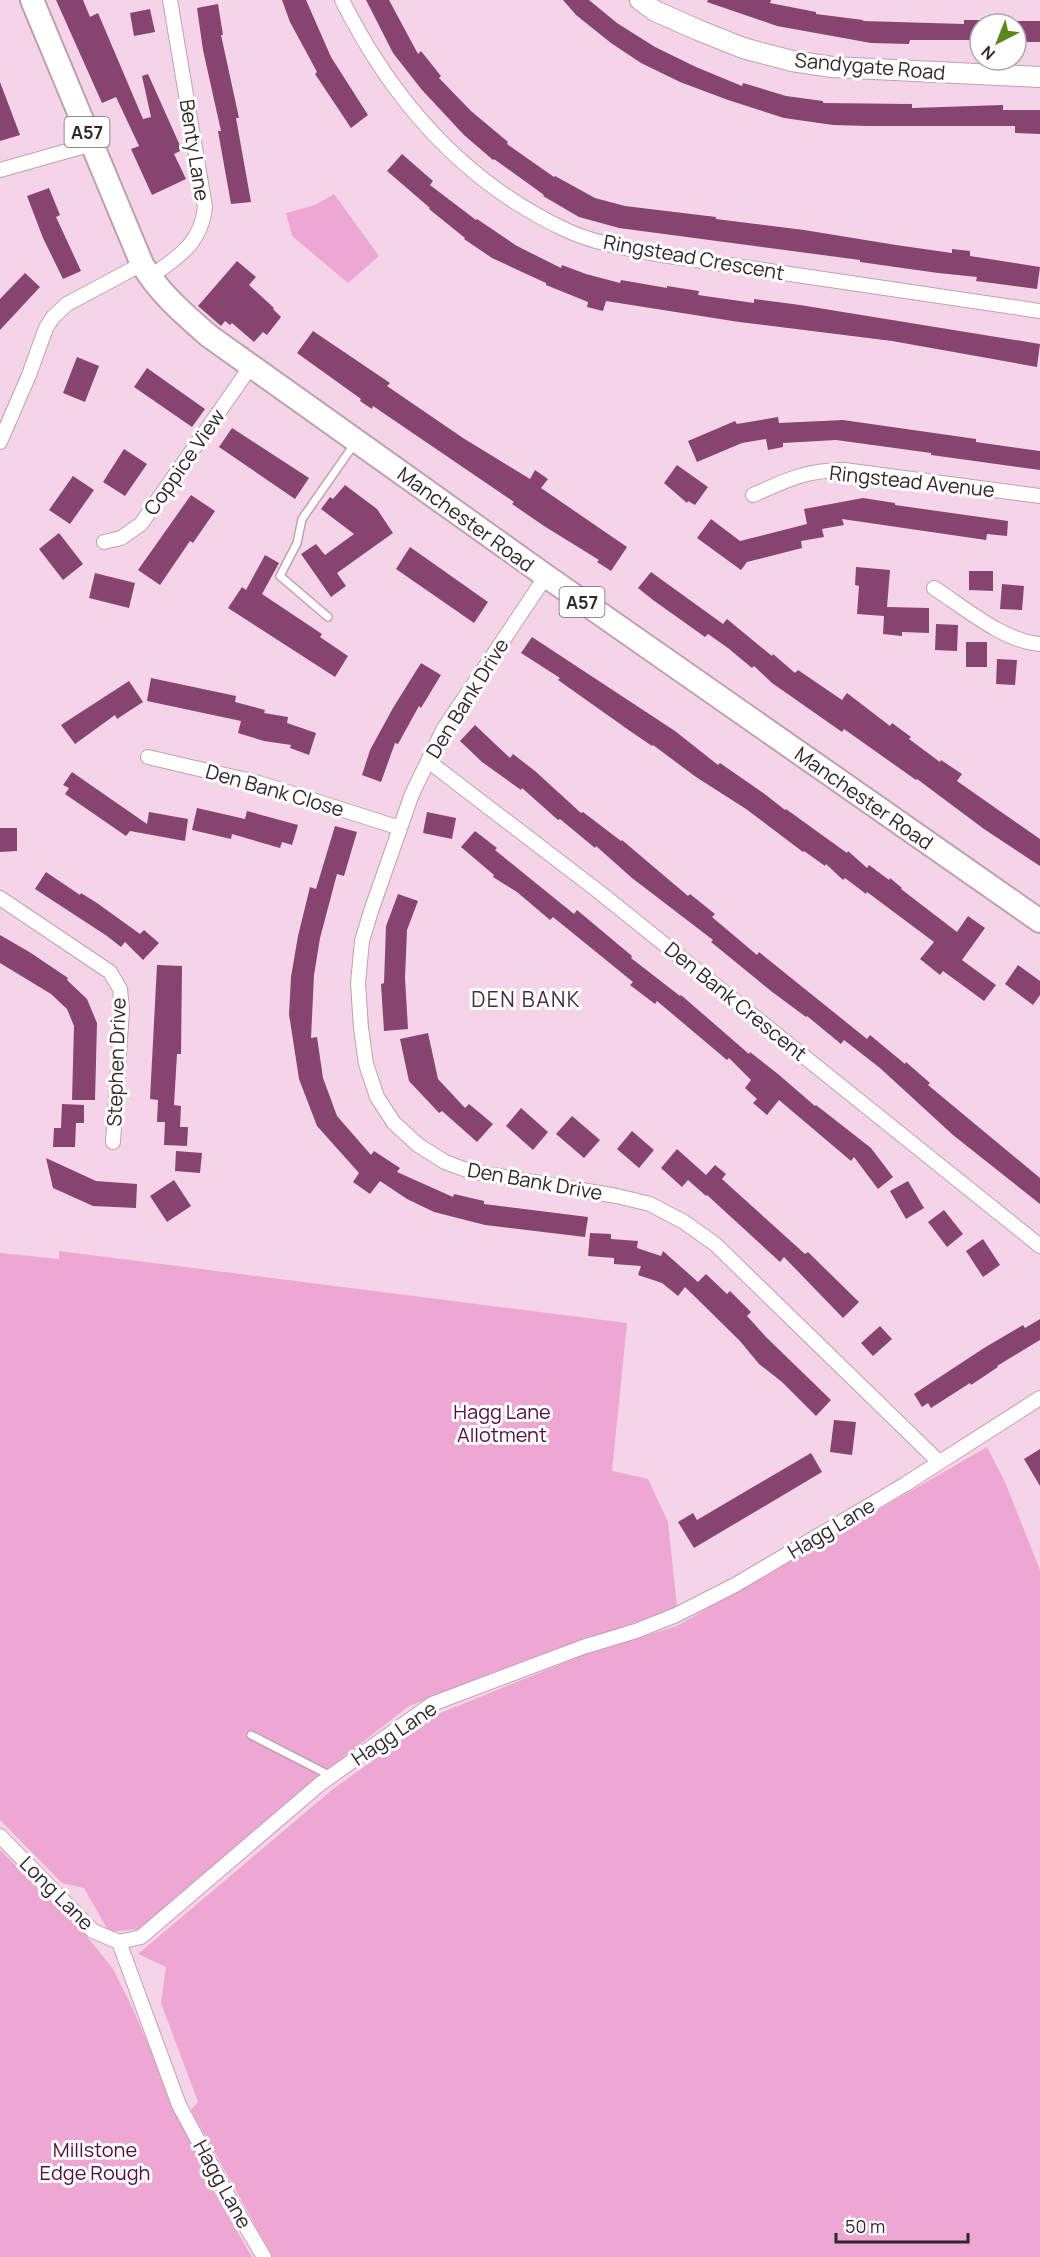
<svg xmlns="http://www.w3.org/2000/svg" width="1040" height="2257" viewBox="0 0 1040 2257" font-family="Manrope,sans-serif">
<rect width="100%" height="100%" fill="#f5d4e7"/>
<g fill="#eea7d3">
<path d="M 334,194 L 379,256 L 348,283 L 292,236 L 286,213 L 315,205 Z"/>
<path d="M 59,1251 L 627,1323 L 612,1471 L 648,1479 L 668,1522 L 677,1607 L 409,1706 L 318,1777 L 139,1929 L 109,1932 L 84,1888 L 62,1883 L 0,1820 L 0,1253 L 59,1259 Z"/>
<path d="M 987,1447 L 1005,1482 L 1040,1570 L 1040,2257 L 273,2257 L 191,2110 L 198,2102 L 161,2003 L 166,1967 L 138,1954 L 333,1789 L 438,1714 L 586,1654 L 677,1626 Z"/>
<path d="M 0,1850 L 85,1934 L 113,1969 L 132,2007 L 208,2181 L 252,2257 L 0,2257 Z"/>
</g>
<g fill="#884471">
<path d="M 56,0 L 83,0 L 90,17 L 98,13 L 143,119 L 151,117 L 142,76 L 148,74 L 182,150 L 174,154 L 186,179 L 152,195 L 131,149 L 139,146 L 116,97 L 102,103 Z"/>
<path d="M 282,0 L 306,0 L 331,57 L 368,115 L 351,128 L 315,74 L 317,72 L 290,22 Z"/>
<path d="M 366,0 L 389,0 L 418,54 L 421,51 L 441,76 L 439,78 L 471,111 L 508,142 L 507,144 L 554,177 L 555,176 L 595,198 L 625,206 L 716,217 L 716,219 L 804,230 L 896,245 L 952,253 L 952,249 L 970,251 L 970,256 L 1040,267 L 1037,289 L 976,281 L 977,277 L 938,273 L 860,262 L 860,260 L 619,228 L 579,217 L 543,196 L 544,195 L 494,159 L 493,160 L 464,135 L 422,90 L 393,53 Z"/>
<path d="M 563,0 L 589,0 L 617,23 L 655,47 L 696,67 L 742,86 L 743,83 L 786,96 L 823,101 L 823,103 L 912,104 L 912,108 L 1003,105 L 1003,110 L 1040,110 L 1040,134 L 1015,133 L 1015,126 L 867,126 L 833,125 L 784,118 L 728,100 L 680,82 L 641,63 L 611,43 L 576,15 Z"/>
<path d="M 708,0 L 771,0 L 770,3 L 816,12 L 816,14 L 863,20 L 863,21 L 964,24 L 964,20 L 980,20 L 980,40 L 910,40 L 909,44 L 871,43 L 777,26 L 707,2 Z"/>
<path d="M 218,4 L 223,35 L 221,35 L 239,118 L 236,118 L 251,202 L 231,204 L 218,131 L 221,131 L 203,50 L 197,8 Z"/>
<path d="M 150,9 L 155,32 L 134,36 L 130,13 Z"/>
<rect x="1016" y="21" width="24" height="21"/>
<path d="M 0,82 L 20,135 L 0,141 Z"/>
<path d="M 402,154 L 433,181 L 430,185 L 476,220 L 477,219 L 517,246 L 561,268 L 562,265 L 586,274 L 620,283 L 621,280 L 667,288 L 667,286 L 699,291 L 698,295 L 754,303 L 754,299 L 800,305 L 1040,344 L 1037,367 L 892,341 L 739,322 L 606,301 L 603,311 L 587,307 L 588,302 L 546,285 L 546,283 L 492,258 L 464,239 L 465,238 L 429,209 L 430,208 L 387,171 Z"/>
<path d="M 49,188 L 60,215 L 56,217 L 81,271 L 63,279 L 43,238 L 27,196 Z"/>
<path d="M 237,261 L 256,277 L 249,285 L 274,308 L 273,309 L 281,317 L 267,335 L 263,332 L 254,342 L 232,323 L 230,325 L 225,321 L 221,326 L 198,306 Z"/>
<path d="M 25,273 L 40,287 L 0,330 L 0,299 Z"/>
<path d="M 313,331 L 390,383 L 387,386 L 463,438 L 530,479 L 535,470 L 548,479 L 541,488 L 627,547 L 611,571 L 597,562 L 599,560 L 544,526 L 512,504 L 514,502 L 373,406 L 372,409 L 360,401 L 361,399 L 297,353 Z"/>
<path d="M 77,357 L 99,366 L 85,402 L 63,393 Z"/>
<path d="M 147,368 L 205,409 L 192,427 L 134,387 Z"/>
<path d="M 778,417 L 779,423 L 843,420 L 976,439 L 976,442 L 1040,451 L 1040,470 L 931,455 L 931,453 L 836,440 L 783,443 L 783,447 L 768,450 L 766,439 L 742,443 L 697,462 L 688,441 L 735,421 L 737,424 Z"/>
<path d="M 232,428 L 309,478 L 295,499 L 219,447 Z"/>
<path d="M 124,449 L 147,464 L 125,496 L 103,482 Z"/>
<path d="M 677,465 L 708,487 L 695,505 L 688,501 L 687,503 L 664,483 Z"/>
<path d="M 73,476 L 94,490 L 70,524 L 49,510 Z"/>
<path d="M 345,485 L 377,509 L 393,533 L 337,573 L 346,586 L 331,597 L 301,554 L 316,544 L 325,555 L 354,534 L 321,509 L 330,497 L 333,499 Z"/>
<path d="M 191,495 L 215,511 L 193,543 L 190,541 L 160,585 L 138,570 Z"/>
<path d="M 863,498 L 895,503 L 895,505 L 1008,521 L 1007,536 L 987,534 L 986,540 L 842,519 L 844,525 L 822,529 L 824,537 L 801,541 L 802,548 L 747,562 L 741,570 L 697,538 L 711,519 L 740,541 L 807,524 L 804,509 Z"/>
<path d="M 59,533 L 83,564 L 63,580 L 39,549 Z"/>
<path d="M 410,547 L 488,602 L 474,623 L 396,569 Z"/>
<path d="M 265,555 L 279,563 L 262,594 L 322,634 L 320,637 L 348,656 L 335,677 L 228,608 L 242,587 L 246,590 Z"/>
<path d="M 856,567 L 890,570 L 887,607 L 929,608 L 929,633 L 902,632 L 902,636 L 883,634 L 884,616 L 857,614 L 859,586 L 855,585 Z"/>
<path d="M 969,571 L 993,571 L 993,591 L 969,590 Z"/>
<path d="M 651,572 L 723,624 L 727,619 L 772,656 L 773,654 L 795,673 L 798,670 L 842,700 L 847,693 L 890,726 L 892,723 L 911,737 L 909,739 L 940,762 L 941,760 L 962,774 L 957,781 L 1040,839 L 1040,866 L 984,829 L 917,779 L 916,780 L 844,729 L 842,732 L 772,683 L 754,666 L 752,668 L 728,648 L 708,634 L 705,637 L 653,600 L 638,588 Z"/>
<path d="M 95,573 L 135,583 L 129,608 L 89,598 Z"/>
<path d="M 1002,584 L 1024,586 L 1022,610 L 1000,609 Z"/>
<path d="M 936,624 L 958,625 L 957,651 L 935,650 Z"/>
<path d="M 532,637 L 675,731 L 718,765 L 720,763 L 766,795 L 785,810 L 786,809 L 847,853 L 848,851 L 867,868 L 869,865 L 889,880 L 890,878 L 902,888 L 901,889 L 957,932 L 968,916 L 985,928 L 962,960 L 996,985 L 984,1001 L 943,971 L 940,975 L 920,959 L 934,942 L 867,892 L 866,894 L 845,878 L 843,880 L 826,864 L 825,866 L 804,851 L 803,852 L 746,809 L 696,777 L 653,745 L 652,746 L 630,731 L 558,680 L 560,678 L 521,653 Z"/>
<rect x="966" y="642" width="21" height="25"/>
<path d="M 997,659 L 1017,660 L 1015,685 L 996,684 Z"/>
<path d="M 421,663 L 441,675 L 421,708 L 419,706 L 398,744 L 395,743 L 381,782 L 362,775 L 370,750 L 393,708 Z"/>
<path d="M 151,678 L 236,696 L 235,702 L 265,710 L 264,713 L 288,717 L 287,723 L 316,733 L 309,755 L 290,748 L 291,745 L 264,741 L 238,733 L 241,721 L 147,701 Z"/>
<path d="M 129,681 L 143,702 L 117,719 L 115,715 L 75,744 L 61,725 Z"/>
<path d="M 475,725 L 510,758 L 513,754 L 535,771 L 581,813 L 583,812 L 621,841 L 622,840 L 688,896 L 690,894 L 715,914 L 712,917 L 757,955 L 759,952 L 867,1039 L 870,1035 L 905,1064 L 906,1062 L 930,1083 L 928,1085 L 1040,1178 L 1040,1204 L 953,1135 L 880,1068 L 844,1040 L 841,1044 L 807,1016 L 806,1017 L 771,991 L 711,942 L 713,940 L 632,878 L 596,846 L 595,848 L 560,819 L 558,820 L 522,788 L 521,790 L 482,762 L 460,741 Z"/>
<path d="M 72,772 L 147,824 L 149,812 L 188,819 L 185,841 L 130,831 L 126,836 L 65,794 L 69,788 L 63,785 Z"/>
<path d="M 197,808 L 245,819 L 247,811 L 298,825 L 292,845 L 282,842 L 280,848 L 232,834 L 231,839 L 192,830 Z"/>
<path d="M 427,812 L 456,818 L 452,839 L 423,833 Z"/>
<path d="M 335,826 L 357,832 L 344,876 L 337,874 L 320,938 L 314,975 L 311,1038 L 317,1037 L 323,1078 L 337,1116 L 371,1155 L 374,1151 L 400,1168 L 397,1172 L 453,1197 L 454,1194 L 484,1201 L 484,1204 L 588,1217 L 585,1237 L 485,1225 L 434,1212 L 407,1199 L 380,1181 L 370,1194 L 353,1182 L 359,1173 L 317,1126 L 299,1079 L 289,1014 L 291,977 L 298,936 L 310,887 L 316,889 Z"/>
<path d="M 0,828 L 17,828 L 17,851 L 0,852 Z"/>
<path d="M 475,831 L 497,848 L 495,850 L 574,914 L 577,910 L 632,956 L 631,958 L 680,996 L 681,995 L 749,1054 L 750,1052 L 778,1074 L 815,1106 L 816,1105 L 871,1148 L 893,1177 L 878,1189 L 854,1157 L 851,1161 L 779,1100 L 767,1115 L 753,1103 L 757,1099 L 745,1088 L 751,1080 L 729,1058 L 727,1060 L 657,1001 L 655,1004 L 630,985 L 633,982 L 553,917 L 550,920 L 517,892 L 493,877 L 494,875 L 461,847 Z"/>
<path d="M 46,872 L 80,895 L 81,893 L 97,903 L 140,934 L 144,930 L 159,943 L 143,960 L 125,942 L 121,947 L 107,936 L 35,889 Z"/>
<path d="M 398,894 L 418,901 L 407,930 L 405,978 L 408,1029 L 384,1031 L 381,984 L 384,983 L 386,926 Z"/>
<path d="M 0,935 L 31,953 L 68,978 L 67,980 L 87,999 L 97,1023 L 95,1100 L 72,1100 L 74,1026 L 67,1009 L 51,994 L 0,963 Z"/>
<path d="M 157,965 L 182,966 L 181,1054 L 177,1054 L 174,1105 L 181,1106 L 180,1127 L 188,1127 L 187,1146 L 164,1145 L 165,1122 L 157,1122 L 158,1100 L 150,1099 Z"/>
<path d="M 1018,965 L 1040,981 L 1040,995 L 1033,1005 L 1005,984 Z"/>
<path d="M 428,1033 L 438,1079 L 465,1108 L 469,1104 L 493,1124 L 477,1142 L 442,1111 L 439,1113 L 409,1081 L 400,1039 Z"/>
<path d="M 62,1104 L 84,1105 L 84,1123 L 76,1123 L 75,1147 L 53,1147 L 54,1128 L 61,1128 Z"/>
<path d="M 521,1108 L 548,1132 L 533,1150 L 506,1126 Z"/>
<path d="M 572,1116 L 600,1140 L 584,1158 L 556,1134 Z"/>
<path d="M 632,1131 L 654,1150 L 639,1168 L 617,1149 Z"/>
<path d="M 677,1149 L 706,1175 L 715,1165 L 726,1174 L 722,1179 L 805,1254 L 808,1252 L 859,1302 L 843,1318 L 784,1257 L 780,1262 L 707,1195 L 706,1196 L 688,1180 L 682,1187 L 661,1168 Z"/>
<path d="M 176,1151 L 202,1153 L 200,1173 L 175,1171 Z"/>
<path d="M 46,1158 L 96,1181 L 137,1184 L 136,1208 L 93,1206 L 53,1188 Z"/>
<path d="M 174,1180 L 191,1206 L 167,1222 L 150,1196 Z"/>
<path d="M 908,1181 L 924,1208 L 906,1219 L 890,1191 Z"/>
<path d="M 944,1210 L 963,1234 L 947,1247 L 928,1222 Z"/>
<path d="M 590,1233 L 611,1234 L 611,1239 L 638,1241 L 637,1248 L 661,1256 L 663,1251 L 698,1282 L 706,1274 L 727,1294 L 730,1291 L 751,1312 L 747,1316 L 766,1337 L 831,1400 L 816,1416 L 782,1382 L 759,1364 L 740,1341 L 685,1287 L 678,1296 L 662,1283 L 638,1275 L 641,1266 L 614,1264 L 614,1258 L 588,1256 Z"/>
<path d="M 983,1239 L 1000,1265 L 983,1277 L 966,1251 Z"/>
<path d="M 1040,1319 L 1040,1340 L 997,1366 L 998,1367 L 971,1385 L 970,1383 L 931,1408 L 928,1403 L 922,1407 L 914,1394 L 984,1348 L 1023,1325 L 1025,1328 Z"/>
<path d="M 880,1326 L 892,1339 L 873,1356 L 861,1343 Z"/>
<path d="M 834,1420 L 856,1422 L 852,1455 L 830,1452 Z"/>
<path d="M 1040,1449 L 1040,1486 L 1024,1459 Z"/>
<path d="M 811,1453 L 822,1472 L 694,1548 L 678,1522 L 693,1513 L 697,1520 Z"/>
</g>
<g fill="none" stroke-linecap="round" stroke-linejoin="round">
<defs>
<g id="lane">
<path d="M 328,617 L 280,576 L 297,543 L 302,519 L 355,443"/>
<path d="M 251,1735 L 331,1776"/>
</g>
<g id="street">
<path d="M 342,0 C 392,100 463,182 566,230 C 596,244 630,249 662,255 L 1040,311"/>
<path d="M 0,170 L 92,144"/>
<path d="M 150,277 C 178,257 201,244 205,207 L 170,0"/>
<path d="M 0,442 L 29,375 L 46,328 L 53,317 L 67,304 L 142,264"/>
<path d="M 753,495 C 787,480 806,470 844,470 L 1040,496"/>
<path d="M 104,542 L 121,538 L 141,524 L 251,366"/>
<path d="M 546,576 L 443,730 L 412,794 L 371,911 L 362,941 L 358,983 L 361,1028 L 366,1064 L 377,1097 L 394,1123 L 418,1145 L 445,1162 L 469,1171 L 617,1196 L 650,1204 L 684,1222 L 715,1244 L 938,1461"/>
<path d="M 934,588 C 965,608 1003,641 1040,644"/>
<path d="M 148,757 L 259,783 L 400,828"/>
<path d="M 428,761 L 598,891 L 1040,1246"/>
<path d="M 0,898 L 110,972 L 120,989 L 122,1010 L 113,1142"/>
<path d="M 0,1836 L 93,1931 L 119,1942 L 141,1937 L 320,1784 L 432,1704 L 583,1647 L 636,1631 L 676,1615 L 735,1585 L 904,1485 L 1040,1398"/>
<path d="M 119,1942 L 179,2105 L 228,2196 L 264,2257"/>
</g>
<path id="secondary" d="M 640,0 L 655,11 L 698,30 L 743,48 L 792,61 L 832,67 L 1040,77"/>
<path id="primary" d="M 32,0 L 142,264 C 159,293 184,314 209,336 L 546,576 L 1040,921"/>
</defs>
<use href="#lane" stroke="#bfa0b2" stroke-width="10"/>
<use href="#street" stroke="#bfa0b2" stroke-width="16"/>
<use href="#secondary" stroke="#bfa0b2" stroke-width="22"/>
<use href="#primary" stroke="#bfa0b2" stroke-width="26"/>
<use href="#lane" stroke="#fff" stroke-width="7"/>
<use href="#street" stroke="#fff" stroke-width="14"/>
<use href="#secondary" stroke="#fff" stroke-width="20"/>
<use href="#primary" stroke="#fff" stroke-width="22"/>
</g>
<g text-anchor="middle" dominant-baseline="central" stroke-width="6" stroke-linejoin="round" paint-order="stroke">
<g fill="#fff" stroke="#70676d" stroke-width="1.5">
<rect x="64.5" y="117" width="45" height="30" rx="4.5"/>
<rect x="559.5" y="587" width="45" height="30" rx="4.5"/>
</g>
<g font-size="18" font-weight="bold" fill="#32262e">
<text x="87" y="132">A57</text>
<text x="582" y="602">A57</text>
</g>
<g font-size="20" fill="#32262e" stroke="#fff">
<text transform="translate(870 66) rotate(5)">Sandygate Road</text>
<text transform="translate(195 150) rotate(81)">Benty Lane</text>
<text transform="translate(694 257) rotate(10)">Ringstead Crescent</text>
<text transform="translate(184 462) rotate(-55)">Coppice View</text>
<text transform="translate(912 481) rotate(6)">Ringstead Avenue</text>
<text transform="translate(466 519) rotate(36)">Manchester Road</text>
<text transform="translate(467 698) rotate(-58)">Den Bank Drive</text>
<text transform="translate(275 790) rotate(16)">Den Bank Close</text>
<text transform="translate(864 798) rotate(35)">Manchester Road</text>
<text transform="translate(736 1001) rotate(39)">Den Bank Crescent</text>
<text transform="translate(116 1062) rotate(-88)">Stephen Drive</text>
<text transform="translate(535 1181) rotate(10)">Den Bank Drive</text>
<text transform="translate(831 1528) rotate(-31)">Hagg Lane</text>
<text transform="translate(394 1733) rotate(-34)">Hagg Lane</text>
<text transform="translate(57 1893) rotate(45)">Long Lane</text>
<text transform="translate(223 2184) rotate(61)">Hagg Lane</text>
</g>
<g font-size="20" fill="#510e3e" stroke="#fff">
<text x="502" y="1411">Hagg Lane<tspan x="502" dy="23">Allotment</tspan></text>
<text x="95" y="2149">Millstone<tspan x="95" dy="23">Edge Rough</tspan></text>
</g>
<g font-size="21" letter-spacing="1.5" fill="#472e3d" stroke="#fff">
<text x="526" y="999">DEN BANK</text>
</g>
</g>
<g transform="translate(998 42) rotate(222)"><circle r="28" fill="#ffffff" stroke="#ada8ab" stroke-width="1.5"/>
<path d="M0-4.5L10 22L0 15L-10 22Z" fill="#58891f"/>
<text y="-9" font-size="16" font-weight="bold" text-anchor="middle" fill="#32262e">N</text>
</g>
<path d="M836 2233v9h132v-9" fill="none" stroke="#32262e" stroke-width="3"/>
<text x="845" y="2233" font-size="18" fill="#32262e" stroke="#ffffff" stroke-width="4.5" paint-order="stroke">50 m</text>
</svg>
